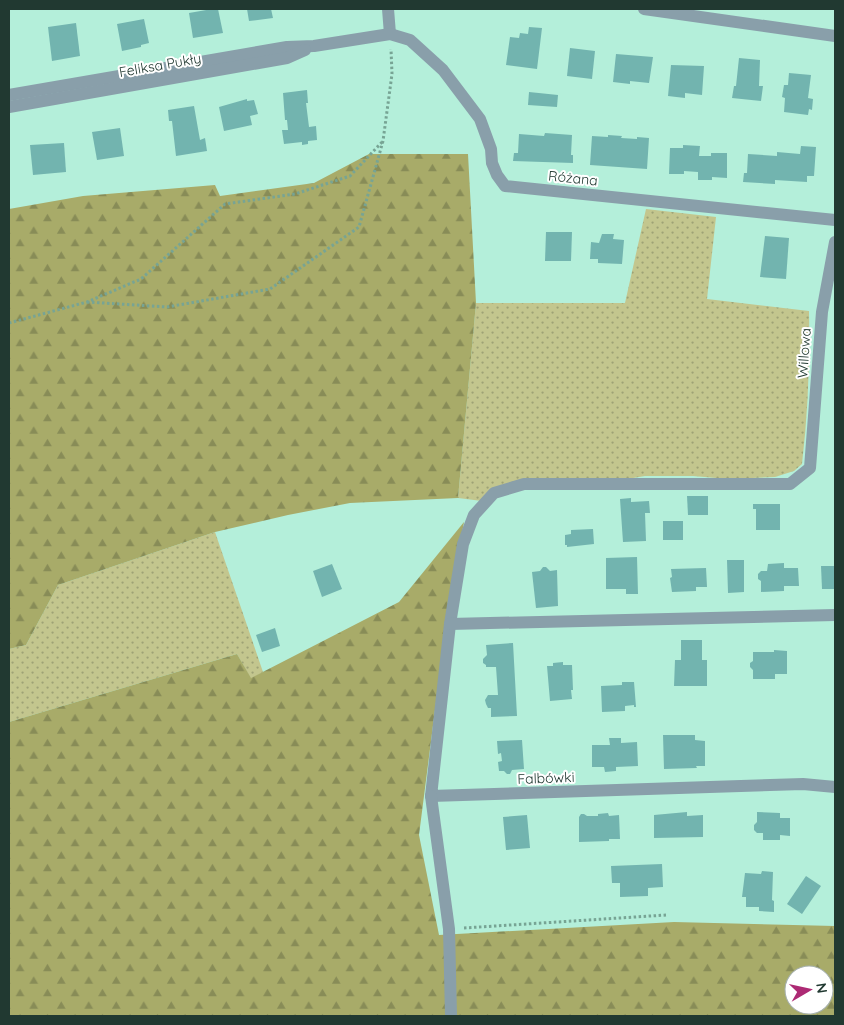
<svg xmlns="http://www.w3.org/2000/svg" width="844" height="1025" viewBox="0 0 844 1025" font-family="Quicksand,sans-serif">
<defs>
<pattern id="grass-dots" width="8" height="8" patternUnits="userSpaceOnUse" patternTransform="scale(1.25)"><rect width="8" height="8" fill="#c3c68e"/><path d="M2 2h.1M6 6h.1" fill="none" stroke="#9ea275" stroke-width="1.8" stroke-linecap="round"/></pattern>
<pattern id="forest-firs" width="22" height="20" patternUnits="userSpaceOnUse" patternTransform="scale(1.25)"><rect width="22" height="20" fill="#a8ab69"/><path d="M5 1l3.5 6h-7zM16 11l3.5 6h-7z" fill="#888c57"/></pattern>
</defs>
<rect width="100%" height="100%" fill="#b4efda"/>
<g fill="url(#grass-dots)">
<path d="M 646,209 L 716,217 L 707,299 L 809,311 C 810,362 808,413 802,464 L 794,471 L 775,477 L 728,479 L 693,476 L 645,476 L 627,479 L 525,480 L 482,501 L 458,498 L 476,303 L 625,303 Z"/>
<path d="M 215,532 L 263,672 L 251,679 L 237,654 L 9,722 L 9,649 L 26,645 L 58,585 Z"/>
</g>
<g fill="url(#forest-firs)" fill-rule="evenodd">
<path d="M 369,154 L 468,154 L 476,303 L 458,498 L 350,503 L 288,515 L 215,532 L 58,585 L 26,645 L 9,649 L 9,209 L 83,196 L 215,185 L 220,196 L 314,183 Z"/>
<path d="M 464,522 L 446,624 L 419,835 L 439,935 L 674,922 L 835,926 L 835,1016 L 9,1016 L 9,722 L 237,654 L 251,678 L 399,602 ZM 794,975 L 824,975 L 824,1005 L 794,1005 Z"/>
</g>
<g fill="#72b4af">
<path d="M 212,9 L 218,9 L 223,33 L 193,38 L 189,13 Z"/>
<path d="M 247,9 L 271,9 L 273,18 L 249,21 Z"/>
<path d="M 144,19 L 149,43 L 141,45 L 141,47 L 122,51 L 117,24 Z"/>
<path d="M 76,23 L 80,56 L 52,61 L 48,27 Z"/>
<path d="M 529,27 L 542,28 L 537,69 L 506,65 L 510,37 L 519,38 L 520,33 L 528,34 Z"/>
<path d="M 570,48 L 595,51 L 592,79 L 567,76 Z"/>
<path d="M 616,54 L 653,57 L 649,83 L 630,81 L 630,84 L 613,82 Z"/>
<path d="M 739,58 L 760,60 L 759,86 L 763,86 L 761,101 L 732,98 L 734,86 L 736,86 Z"/>
<path d="M 671,65 L 704,66 L 702,95 L 685,93 L 685,98 L 668,96 Z"/>
<path d="M 789,73 L 811,75 L 808,98 L 813,99 L 812,110 L 809,109 L 808,115 L 784,112 L 785,98 L 782,97 L 784,85 L 788,85 Z"/>
<path d="M 307,90 L 308,103 L 306,103 L 309,127 L 316,126 L 317,140 L 308,141 L 308,144 L 302,145 L 302,142 L 284,144 L 282,130 L 288,130 L 287,120 L 285,120 L 283,93 Z"/>
<path d="M 529,92 L 558,95 L 557,107 L 528,105 Z"/>
<path d="M 247,99 L 247,101 L 254,100 L 258,114 L 250,116 L 252,125 L 224,131 L 219,107 Z"/>
<path d="M 194,106 L 200,140 L 205,138 L 207,151 L 176,156 L 172,121 L 169,121 L 168,110 Z"/>
<path d="M 120,128 L 124,156 L 97,160 L 92,132 Z"/>
<path d="M 545,133 L 572,135 L 571,155 L 573,155 L 573,163 L 513,161 L 514,153 L 518,153 L 519,134 L 544,136 Z"/>
<path d="M 608,135 L 622,136 L 621,138 L 637,139 L 637,137 L 649,138 L 647,169 L 590,165 L 592,136 L 608,137 Z"/>
<path d="M 64,143 L 66,172 L 33,175 L 30,145 Z"/>
<path d="M 683,145 L 700,146 L 699,156 L 711,156 L 711,153 L 727,153 L 727,178 L 712,177 L 712,180 L 698,180 L 698,172 L 684,171 L 684,174 L 669,174 L 670,148 L 683,148 Z"/>
<path d="M 801,146 L 816,147 L 814,176 L 807,176 L 807,182 L 775,180 L 775,184 L 743,182 L 744,173 L 747,173 L 748,154 L 777,156 L 777,152 L 800,154 Z"/>
<path d="M 546,232 L 572,232 L 571,261 L 545,261 Z"/>
<path d="M 602,234 L 614,234 L 613,239 L 624,240 L 622,264 L 598,263 L 598,259 L 590,259 L 591,242 L 599,243 Z"/>
<path d="M 765,236 L 789,238 L 786,279 L 760,277 Z"/>
<path d="M 687,496 L 708,496 L 708,515 L 688,515 Z"/>
<path d="M 631,498 L 631,502 L 649,501 L 650,513 L 645,513 L 646,541 L 623,542 L 620,499 Z"/>
<path d="M 753,504 L 780,504 L 780,530 L 756,530 L 756,509 L 753,509 Z"/>
<rect x="663" y="521" width="20" height="19"/>
<path d="M 593,529 L 594,544 L 567,547 L 567,545 L 565,545 L 565,535 L 571,534 L 571,530 Z"/>
<path d="M 637,557 L 638,594 L 626,594 L 626,589 L 606,589 L 606,558 Z"/>
<path d="M 727,560 L 744,560 L 744,592 L 728,593 Z"/>
<path d="M 784,563 L 784,568 L 798,568 L 799,586 L 784,586 L 784,591 L 761,592 L 761,581 L 758,579 L 758,574 L 761,571 L 767,571 L 768,564 Z"/>
<path d="M 332,564 L 342,589 L 322,597 L 313,571 Z"/>
<path d="M 821,566 L 835,566 L 835,589 L 822,589 Z"/>
<path d="M 543,567 L 546,567 L 550,571 L 557,570 L 558,606 L 536,608 L 532,572 L 540,571 Z"/>
<path d="M 706,568 L 707,587 L 696,587 L 696,591 L 672,592 L 670,578 L 672,577 L 671,569 Z"/>
<path d="M 275,628 L 280,646 L 262,652 L 256,635 Z"/>
<path d="M 681,640 L 702,640 L 702,660 L 707,660 L 707,686 L 674,686 L 675,660 L 681,660 Z"/>
<path d="M 513,643 L 517,716 L 491,717 L 491,708 L 488,708 L 486,704 L 485,700 L 488,695 L 498,695 L 496,667 L 486,667 L 486,665 L 483,663 L 483,659 L 487,655 L 486,645 Z"/>
<path d="M 774,650 L 787,651 L 787,674 L 775,674 L 775,679 L 753,679 L 753,670 L 750,667 L 750,663 L 753,661 L 753,652 L 774,652 Z"/>
<path d="M 563,662 L 563,665 L 572,665 L 573,690 L 571,690 L 572,699 L 550,701 L 547,666 L 553,666 L 553,663 Z"/>
<path d="M 622,682 L 634,682 L 636,707 L 634,707 L 634,705 L 625,706 L 625,711 L 602,712 L 601,686 L 622,685 Z"/>
<path d="M 663,735 L 695,735 L 695,740 L 705,741 L 705,766 L 696,766 L 697,768 L 664,769 Z"/>
<path d="M 609,738 L 621,738 L 621,743 L 637,742 L 638,766 L 616,767 L 616,771 L 605,772 L 604,767 L 592,767 L 592,745 L 610,745 Z"/>
<path d="M 522,740 L 524,769 L 512,770 L 510,774 L 507,774 L 504,771 L 499,771 L 498,762 L 502,761 L 501,753 L 498,754 L 497,741 Z"/>
<path d="M 687,812 L 687,816 L 703,815 L 703,837 L 654,838 L 654,815 Z"/>
<path d="M 757,812 L 780,813 L 780,818 L 790,818 L 790,836 L 780,835 L 780,840 L 763,840 L 763,833 L 757,833 L 754,830 L 754,825 L 757,822 Z"/>
<path d="M 608,813 L 609,816 L 619,815 L 620,839 L 609,839 L 609,841 L 579,842 L 579,817 L 581,814 L 584,814 L 587,816 L 598,816 L 598,814 Z"/>
<path d="M 527,815 L 530,848 L 506,850 L 503,817 Z"/>
<path d="M 662,864 L 663,887 L 648,888 L 648,896 L 620,897 L 620,883 L 612,883 L 611,866 Z"/>
<path d="M 762,871 L 773,872 L 772,900 L 774,901 L 774,912 L 759,911 L 759,907 L 746,907 L 746,897 L 742,897 L 745,873 L 761,874 Z"/>
<path d="M 806,876 L 821,886 L 802,914 L 787,904 Z"/>
</g>
<g fill="none" stroke-linecap="round" stroke-linejoin="round">
<g stroke="#77a494" stroke-width="3" stroke-dasharray="2.5 2.5" stroke-linecap="butt">
<path d="M 87,302 L 167,307 L 270,289 L 359,227 L 383,141 L 392,74 L 391,49"/>
<path d="M 9,323 L 87,302 L 141,279 L 225,204 L 295,194 L 350,176 L 383,141"/>
<path d="M 464,928 L 666,915"/>
</g>
<g stroke="#899faa" stroke-width="12">
<path d="M 388,9 L 390,34"/>
<path d="M 644,9 L 835,36"/>
<path d="M 9,95 L 287,47 L 314,46 L 390,34 L 410,40 L 443,70 L 480,119 L 491,149 L 492,163 L 497,175 L 505,186 L 835,220"/>
<path d="M 9,107 L 287,58 L 305,50"/>
<path d="M 835,242 L 822,312 L 810,468 L 790,484 L 524,484 L 494,493 L 474,515 L 463,544 L 450,624 L 431,796 L 803,784 L 835,787"/>
<path d="M 450,624 L 835,615"/>
<path d="M 431,796 L 449,929 L 451,1016"/>
</g>
</g>
<g text-anchor="middle" dominant-baseline="central" stroke-width="4" stroke-linejoin="round" paint-order="stroke">
<g font-size="14" fill="#213931" stroke="#fff">
<text transform="translate(160 65) rotate(-10)">Feliksa Pukły</text>
<text transform="translate(573 178) rotate(6)">Różana</text>
<text transform="translate(804 353) rotate(-86)">Willowa</text>
<text transform="translate(546 778) rotate(-2)">Falbówki</text>
</g>
</g>
<rect width="844" height="1025" fill="none" stroke="#213931" stroke-width="20"/>
<g transform="translate(809 990) rotate(81)"><circle r="24" fill="#ffffff" stroke="#a6b0ad"/>
<path d="M0-4L9 19L0 12L-9 19Z" fill="#ad2a74"/>
<text y="-8" font-size="14" font-weight="bold" text-anchor="middle" fill="#213931">N</text>
</g>
</svg>
